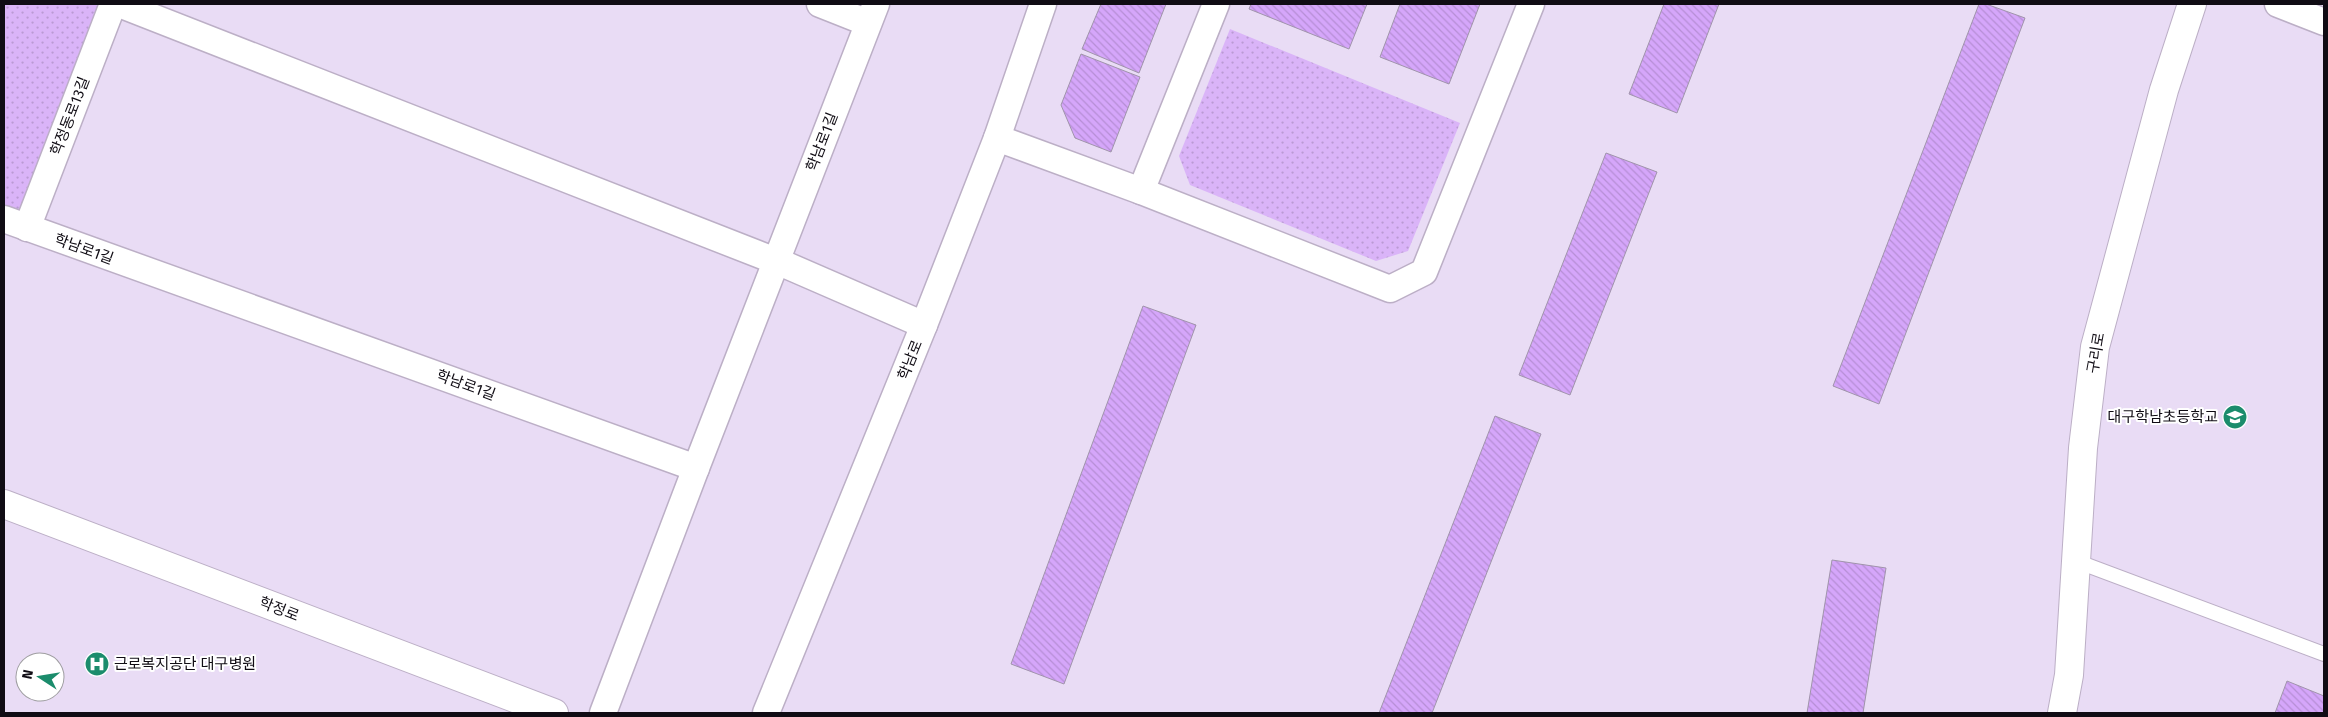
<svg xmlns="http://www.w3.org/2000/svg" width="2328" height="717" viewBox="0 0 2328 717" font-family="'Fira Sans','Noto Sans KR',sans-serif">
<defs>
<pattern id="park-dots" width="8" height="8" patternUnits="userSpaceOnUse" patternTransform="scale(1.25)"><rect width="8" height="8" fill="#dab4f8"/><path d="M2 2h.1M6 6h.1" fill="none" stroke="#ba9ad4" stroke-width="1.8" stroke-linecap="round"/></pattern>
<pattern id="building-back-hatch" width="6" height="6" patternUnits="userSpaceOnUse" patternTransform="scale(1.25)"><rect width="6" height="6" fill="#d5a6fa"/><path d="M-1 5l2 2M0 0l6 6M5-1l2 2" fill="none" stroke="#b68ed5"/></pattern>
</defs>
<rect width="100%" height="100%" fill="#e9dcf5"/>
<g fill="url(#park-dots)">
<path d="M 4,4 L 97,4 L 101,6 L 21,213 L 4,206 Z"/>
<path d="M 1230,29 L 1460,123 L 1408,251 L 1376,261 L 1190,185 L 1179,156 Z"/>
</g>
<g fill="url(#building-back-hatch)" stroke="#a094ab">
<path d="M 1101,4 L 1166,4 L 1139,73 L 1082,49 Z"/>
<path d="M 1251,4 L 1367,4 L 1349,49 L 1249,9 Z"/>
<path d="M 1400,4 L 1480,4 L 1449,84 L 1380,57 Z"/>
<path d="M 1664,4 L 1719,4 L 1677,113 L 1629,94 Z"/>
<path d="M 1979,4 L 1986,4 L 2025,18 L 1879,404 L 1833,386 Z"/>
<path d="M 1081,54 L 1140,77 L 1111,152 L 1075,138 L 1061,105 Z"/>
<path d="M 1606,153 L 1657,172 L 1570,395 L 1519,375 Z"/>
<path d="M 1143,306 L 1196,325 L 1064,684 L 1011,664 Z"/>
<path d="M 1495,416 L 1541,434 L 1432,713 L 1379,713 Z"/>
<path d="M 1832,560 L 1886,568 L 1863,713 L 1807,713 Z"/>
<path d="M 2287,681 L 2324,696 L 2324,713 L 2275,713 Z"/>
</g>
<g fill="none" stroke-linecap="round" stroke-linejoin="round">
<defs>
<path id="lane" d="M 2076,561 L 2324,654"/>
<g id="street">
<path d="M 119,4 L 786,265 L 924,325"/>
<path d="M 820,4 L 868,23"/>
<path d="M 2278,4 L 2324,22"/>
<path d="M 997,138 L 1141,191 L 1390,289 L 1424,272 L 1531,4"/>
<path d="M 1141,191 L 1216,4"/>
<path d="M 4,219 L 696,468"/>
<path d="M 27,228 L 113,4"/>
<path d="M 603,713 L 696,468 L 876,4"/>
<path d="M 766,713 L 924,325 L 997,138 L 1043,4"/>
</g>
<g id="secondary">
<path d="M 4,504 L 554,713"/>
<path d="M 2062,713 L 2069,675 L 2083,448 L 2095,347 L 2164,90 L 2192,4"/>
</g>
</defs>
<use href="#lane" stroke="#bcafc6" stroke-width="16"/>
<use href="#street" stroke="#bcafc6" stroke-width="29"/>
<use href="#secondary" stroke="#bcafc6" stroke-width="30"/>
<use href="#lane" stroke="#fff" stroke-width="14"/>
<use href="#street" stroke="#fff" stroke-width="26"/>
<use href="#secondary" stroke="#fff" stroke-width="28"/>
</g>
<defs>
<symbol id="school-disc" viewBox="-11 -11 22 22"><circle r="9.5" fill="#1b8c6c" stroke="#fff"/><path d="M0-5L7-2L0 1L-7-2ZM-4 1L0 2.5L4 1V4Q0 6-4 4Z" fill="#fff"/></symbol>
<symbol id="hospital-disc" viewBox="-11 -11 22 22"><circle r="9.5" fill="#1b8c6c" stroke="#fff"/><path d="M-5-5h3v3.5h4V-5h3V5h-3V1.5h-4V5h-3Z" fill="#fff"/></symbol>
</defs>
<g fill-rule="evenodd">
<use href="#school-disc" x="2221" y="403" width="28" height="28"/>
<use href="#hospital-disc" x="83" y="650" width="28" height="28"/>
</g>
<g text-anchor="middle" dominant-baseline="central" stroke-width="4" stroke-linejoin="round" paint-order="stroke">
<g font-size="15" fill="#100c14" stroke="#fff">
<text transform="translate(70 116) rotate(-69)">학정동로13길</text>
<text transform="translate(822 142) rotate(-69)">학남로1길</text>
<text transform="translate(84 249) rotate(20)">학남로1길</text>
<text transform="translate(2096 353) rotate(-80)">구리로</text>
<text transform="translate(910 360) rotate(-68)">학남로</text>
<text transform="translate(466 385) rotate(20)">학남로1길</text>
<text transform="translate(279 609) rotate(21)">학정로</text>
</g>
<g font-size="15" fill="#100c14" stroke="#fff" text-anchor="end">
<text x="2218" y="417">대구학남초등학교</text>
<text x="114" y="664" text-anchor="start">근로복지공단 대구병원</text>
</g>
</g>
<rect width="2328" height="717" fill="none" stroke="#100c14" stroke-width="10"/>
<g transform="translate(40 677) rotate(282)"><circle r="24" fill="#ffffff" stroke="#9f9ea1"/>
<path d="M0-4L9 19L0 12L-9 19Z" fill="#1b8c6c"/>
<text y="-8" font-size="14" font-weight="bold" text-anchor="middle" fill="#100c14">N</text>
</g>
</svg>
